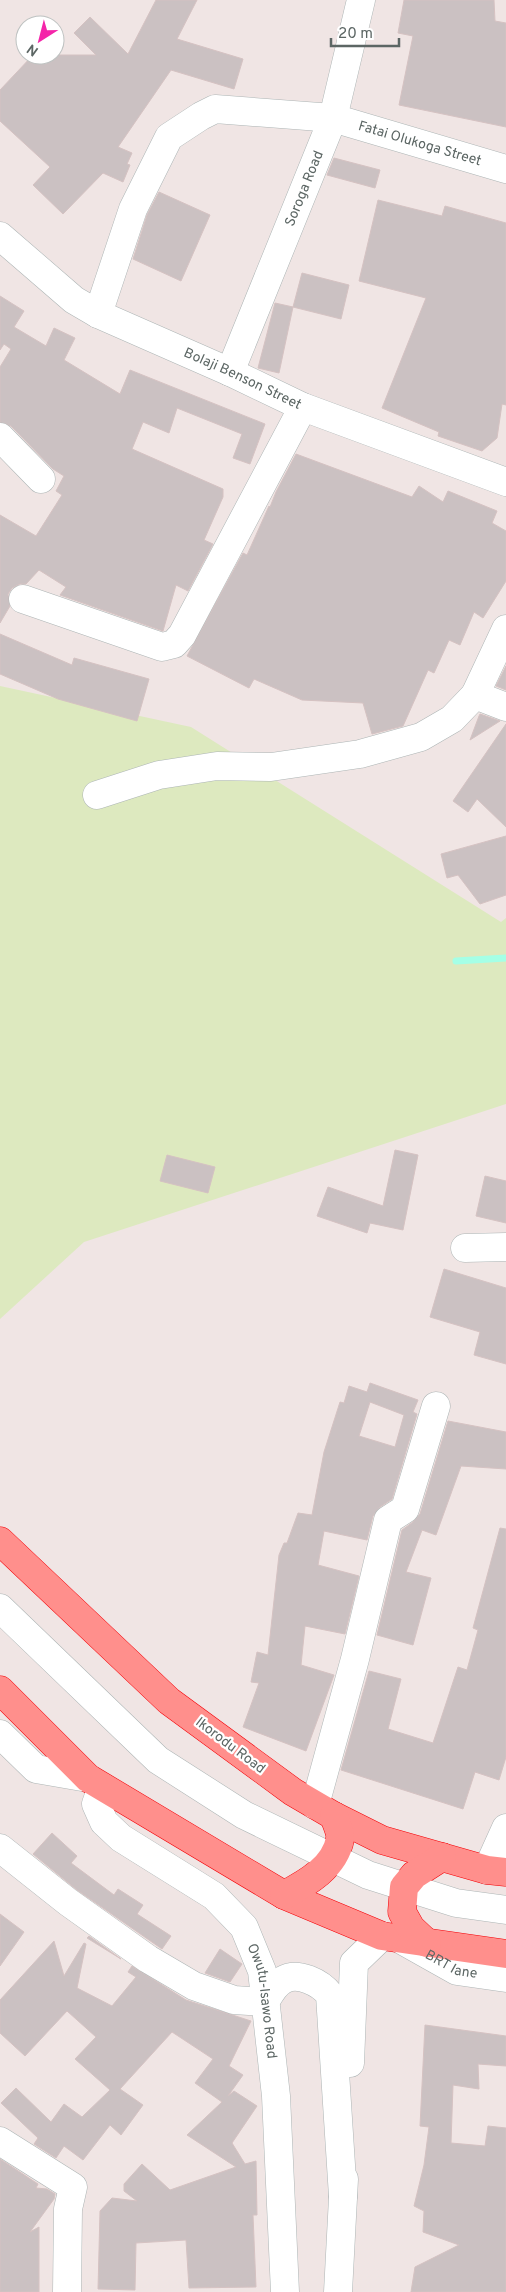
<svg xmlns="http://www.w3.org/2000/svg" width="506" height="2292" viewBox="0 0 506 2292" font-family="Overpass,sans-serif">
<rect width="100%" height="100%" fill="#f0e5e4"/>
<path fill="#dde9bf" d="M 0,686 L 191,727 L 501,922 L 506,918 L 506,1104 L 84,1242 L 0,1319 Z"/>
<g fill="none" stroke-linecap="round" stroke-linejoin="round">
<path stroke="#a5ffe6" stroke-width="7" d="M 456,961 L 506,958"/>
</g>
<g fill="#cbc1c2" stroke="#d5c2c2" fill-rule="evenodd">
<path d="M 156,0 L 197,0 L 177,39 L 243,59 L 234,89 L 171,70 L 118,147 L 132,153 L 127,164 L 130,165 L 123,182 L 103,173 L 63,214 L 33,185 L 50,167 L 0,121 L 0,90 L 33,55 L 96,55 L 74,33 L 90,17 L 128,54 Z"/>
<path d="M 404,0 L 494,0 L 495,21 L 506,23 L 506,127 L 399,105 L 413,36 L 398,33 Z"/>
<path d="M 334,158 L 380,170 L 375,188 L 327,175 Z"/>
<path d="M 159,192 L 210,215 L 181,281 L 133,259 L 147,215 Z"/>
<path d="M 378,200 L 442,216 L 445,206 L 506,223 L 506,405 L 502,404 L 497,438 L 482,451 L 438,436 L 439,432 L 382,408 L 426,298 L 359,281 Z"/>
<path d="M 302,273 L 349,285 L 341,319 L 293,307 Z"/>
<path d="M 0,296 L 24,311 L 14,327 L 46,346 L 54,328 L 75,338 L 64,360 L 120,394 L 130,370 L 265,424 L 250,464 L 233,458 L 242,434 L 177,408 L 169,433 L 143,422 L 132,449 L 223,489 L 223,497 L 204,540 L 213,544 L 188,591 L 176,585 L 163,631 L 60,595 L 66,587 L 39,570 L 26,584 L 20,584 L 12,588 L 8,594 L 10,606 L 0,623 L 0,515 L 36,536 L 62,495 L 56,491 L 64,476 L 53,469 L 11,426 L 0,422 L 0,367 L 11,349 L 4,344 L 0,350 Z"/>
<path d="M 275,303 L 293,307 L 279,373 L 258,368 Z"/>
<path d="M 296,454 L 412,497 L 419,486 L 443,502 L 448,491 L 497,511 L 492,523 L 506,531 L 506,581 L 483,618 L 474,612 L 460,645 L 449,640 L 434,673 L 428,670 L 403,726 L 372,734 L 363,703 L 302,700 L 254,679 L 249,688 L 187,656 L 243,553 L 247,555 L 269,506 L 270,507 L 276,492 Z"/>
<path d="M 0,634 L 72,665 L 74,658 L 149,679 L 137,721 L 58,699 L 0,674 Z"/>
<path d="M 506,666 L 506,690 L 496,686 Z"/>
<path d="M 480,714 L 500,721 L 470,740 L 479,716 Z"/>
<path d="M 506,724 L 506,827 L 477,799 L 468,812 L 453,801 Z"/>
<path d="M 506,836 L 506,895 L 480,904 L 458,875 L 447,878 L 441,854 Z"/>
<path d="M 395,1150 L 418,1155 L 403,1230 L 370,1223 L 367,1233 L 317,1216 L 328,1187 L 383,1206 Z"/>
<path d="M 167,1155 L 215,1167 L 208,1193 L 160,1181 Z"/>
<path d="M 485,1176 L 506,1181 L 506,1223 L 476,1216 Z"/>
<path d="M 444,1269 L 506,1288 L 506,1364 L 474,1355 L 480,1332 L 430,1317 Z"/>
<path d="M 370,1383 L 418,1400 L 413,1412 L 417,1414 L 392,1499 L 380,1507 L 373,1516 L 367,1540 L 324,1531 L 318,1565 L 359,1576 L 345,1634 L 305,1626 L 301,1665 L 334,1675 L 306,1751 L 243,1727 L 259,1683 L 251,1682 L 257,1652 L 268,1655 L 279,1555 L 284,1543 L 287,1543 L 298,1513 L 312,1515 L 324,1452 L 340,1402 L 344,1403 L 349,1386 L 367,1392 ZM 370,1402 L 404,1415 L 395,1447 L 359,1436 Z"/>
<path d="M 448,1421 L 506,1432 L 506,1469 L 461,1466 L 436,1535 L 422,1530 L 406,1572 L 431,1578 L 413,1645 L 377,1635 L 402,1530 L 413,1522 L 420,1514 Z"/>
<path d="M 500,1528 L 506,1529 L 506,1757 L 499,1780 L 475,1772 L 463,1809 L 341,1770 L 369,1671 L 401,1679 L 388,1729 L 433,1743 L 458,1667 L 467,1670 L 478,1630 L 473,1628 Z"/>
<path d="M 52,1833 L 77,1856 L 71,1863 L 114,1895 L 118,1889 L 143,1905 L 137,1914 L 171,1936 L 162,1949 L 77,1890 L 33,1854 Z"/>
<path d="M 0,1914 L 24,1932 L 0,1966 Z"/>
<path d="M 89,1936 L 121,1959 L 87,1938 Z"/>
<path d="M 54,1941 L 64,1976 L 84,1943 L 86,1944 L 77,1988 L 112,2006 L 136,1977 L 128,1972 L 132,1966 L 186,2000 L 251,2021 L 229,2066 L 243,2075 L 228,2096 L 234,2091 L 257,2106 L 232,2143 L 245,2164 L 256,2161 L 257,2215 L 253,2215 L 256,2287 L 189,2288 L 186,2240 L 136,2243 L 135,2290 L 98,2289 L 100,2211 L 112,2198 L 137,2201 L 124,2191 L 124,2184 L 142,2164 L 170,2190 L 236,2167 L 187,2135 L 222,2102 L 195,2083 L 213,2059 L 172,2032 L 120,2089 L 143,2105 L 121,2135 L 110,2125 L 83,2160 L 64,2146 L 56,2158 L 34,2144 L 38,2138 L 1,2103 L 16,2088 L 51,2122 L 64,2104 L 82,2117 L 110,2090 L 75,2059 L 96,2037 L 67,2011 L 25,2056 L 0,2033 L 0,2000 Z"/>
<path d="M 220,1949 L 242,1964 L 230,1982 L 205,1973 Z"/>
<path d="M 425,2025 L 506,2036 L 506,2066 L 478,2064 L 479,2089 L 453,2085 L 451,2143 L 485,2146 L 488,2126 L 506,2128 L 506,2292 L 411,2292 L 415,2267 L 459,2245 L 423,2232 L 424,2211 L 414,2206 L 424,2165 L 429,2127 L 420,2126 Z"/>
<path d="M 0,2159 L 38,2184 L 36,2188 L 47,2189 L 55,2194 L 54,2199 L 30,2232 L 39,2227 L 39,2292 L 0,2292 Z"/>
</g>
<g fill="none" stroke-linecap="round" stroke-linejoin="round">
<defs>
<g id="minor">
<path id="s1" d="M 0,236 L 74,300 L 98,314 L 230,372 L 303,407 L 506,482"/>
<path id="s2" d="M 98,314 L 133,209 L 169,137 L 201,116 L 215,109 L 333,118 L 506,169"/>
<path id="s3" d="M 230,372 L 333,118 L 361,0"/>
<path d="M 0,437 L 41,479"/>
<path d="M 23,599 L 162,647 L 174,644 L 182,635 L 303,407"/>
<path d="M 475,695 L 506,629"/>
<path d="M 97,795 L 159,775 L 217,766 L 271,767 L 360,754 L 421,737 L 452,719 L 475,695 L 506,707"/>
<path d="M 465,1248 L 506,1247"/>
<path d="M 0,1608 L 158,1760 L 244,1815 L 368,1875 L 456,1903 L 506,1910"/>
<path d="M 0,1734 L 36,1769 L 88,1778"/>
<path id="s4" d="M 102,1787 L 96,1804 L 104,1822 L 121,1838 L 214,1896 L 244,1927 L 262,1971 L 276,2096 L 285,2292"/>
<path d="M 315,1805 L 355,1659 L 388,1520 L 405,1509 L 436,1406"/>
<path d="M 0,1848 L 68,1902 L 148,1959 L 194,1986 L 234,2000 L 265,2002 C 270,1994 274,1985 283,1980 C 298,1971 321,1983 330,1995 L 343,2196"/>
<path d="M 487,1870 L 506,1828"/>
<path id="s5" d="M 400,1939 L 457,1971 L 506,1978"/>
<path d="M 350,2063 L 354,1963 L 382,1936"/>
<path d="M 0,2141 L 73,2187 L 68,2209 L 67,2292"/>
<path d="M 338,2292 L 344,2179"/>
</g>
<g id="highway">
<path d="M 0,1541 L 169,1701 L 293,1792 L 334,1816 L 382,1840 L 487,1870 L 506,1872"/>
<path d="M 0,1690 L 88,1778 L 284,1895 L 382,1936 L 506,1954"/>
<path d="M 284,1895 C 307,1883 335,1867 340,1839 C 341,1832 336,1823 334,1816"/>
<path d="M 427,1943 L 411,1928 L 402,1912 L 404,1887 L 414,1875 L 442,1857"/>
</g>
</defs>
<use href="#minor" stroke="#adb5b5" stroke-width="29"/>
<use href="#highway" stroke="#f40007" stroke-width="29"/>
<use href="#minor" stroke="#fff" stroke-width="28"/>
<use href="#highway" stroke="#ff8f8c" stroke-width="28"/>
</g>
<g text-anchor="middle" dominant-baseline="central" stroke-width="4.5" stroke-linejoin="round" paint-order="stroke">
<g font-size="14" fill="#5c6664" stroke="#fff">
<text stroke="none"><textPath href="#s2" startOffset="454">Fatai Olukoga Street</textPath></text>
<text stroke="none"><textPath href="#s3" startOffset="198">Soroga Road</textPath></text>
<text stroke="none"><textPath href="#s1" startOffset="284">Bolaji Benson Street</textPath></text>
<text transform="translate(230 1746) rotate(37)">Ikorodu Road</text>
<text stroke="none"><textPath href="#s5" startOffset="58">BRT lane</textPath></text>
<text stroke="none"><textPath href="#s4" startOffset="291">Owutu-Isawo Road</textPath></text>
</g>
</g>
<g transform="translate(40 40) rotate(216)"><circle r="24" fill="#ffffff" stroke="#bec2c1"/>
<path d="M0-4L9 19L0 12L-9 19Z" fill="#f425a9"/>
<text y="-8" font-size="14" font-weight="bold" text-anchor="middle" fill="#5c6664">N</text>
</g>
<path d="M331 38v8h68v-8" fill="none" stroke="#5c6664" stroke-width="2.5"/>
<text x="338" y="38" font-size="15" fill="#5c6664" stroke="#ffffff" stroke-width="4" paint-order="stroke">20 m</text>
</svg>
